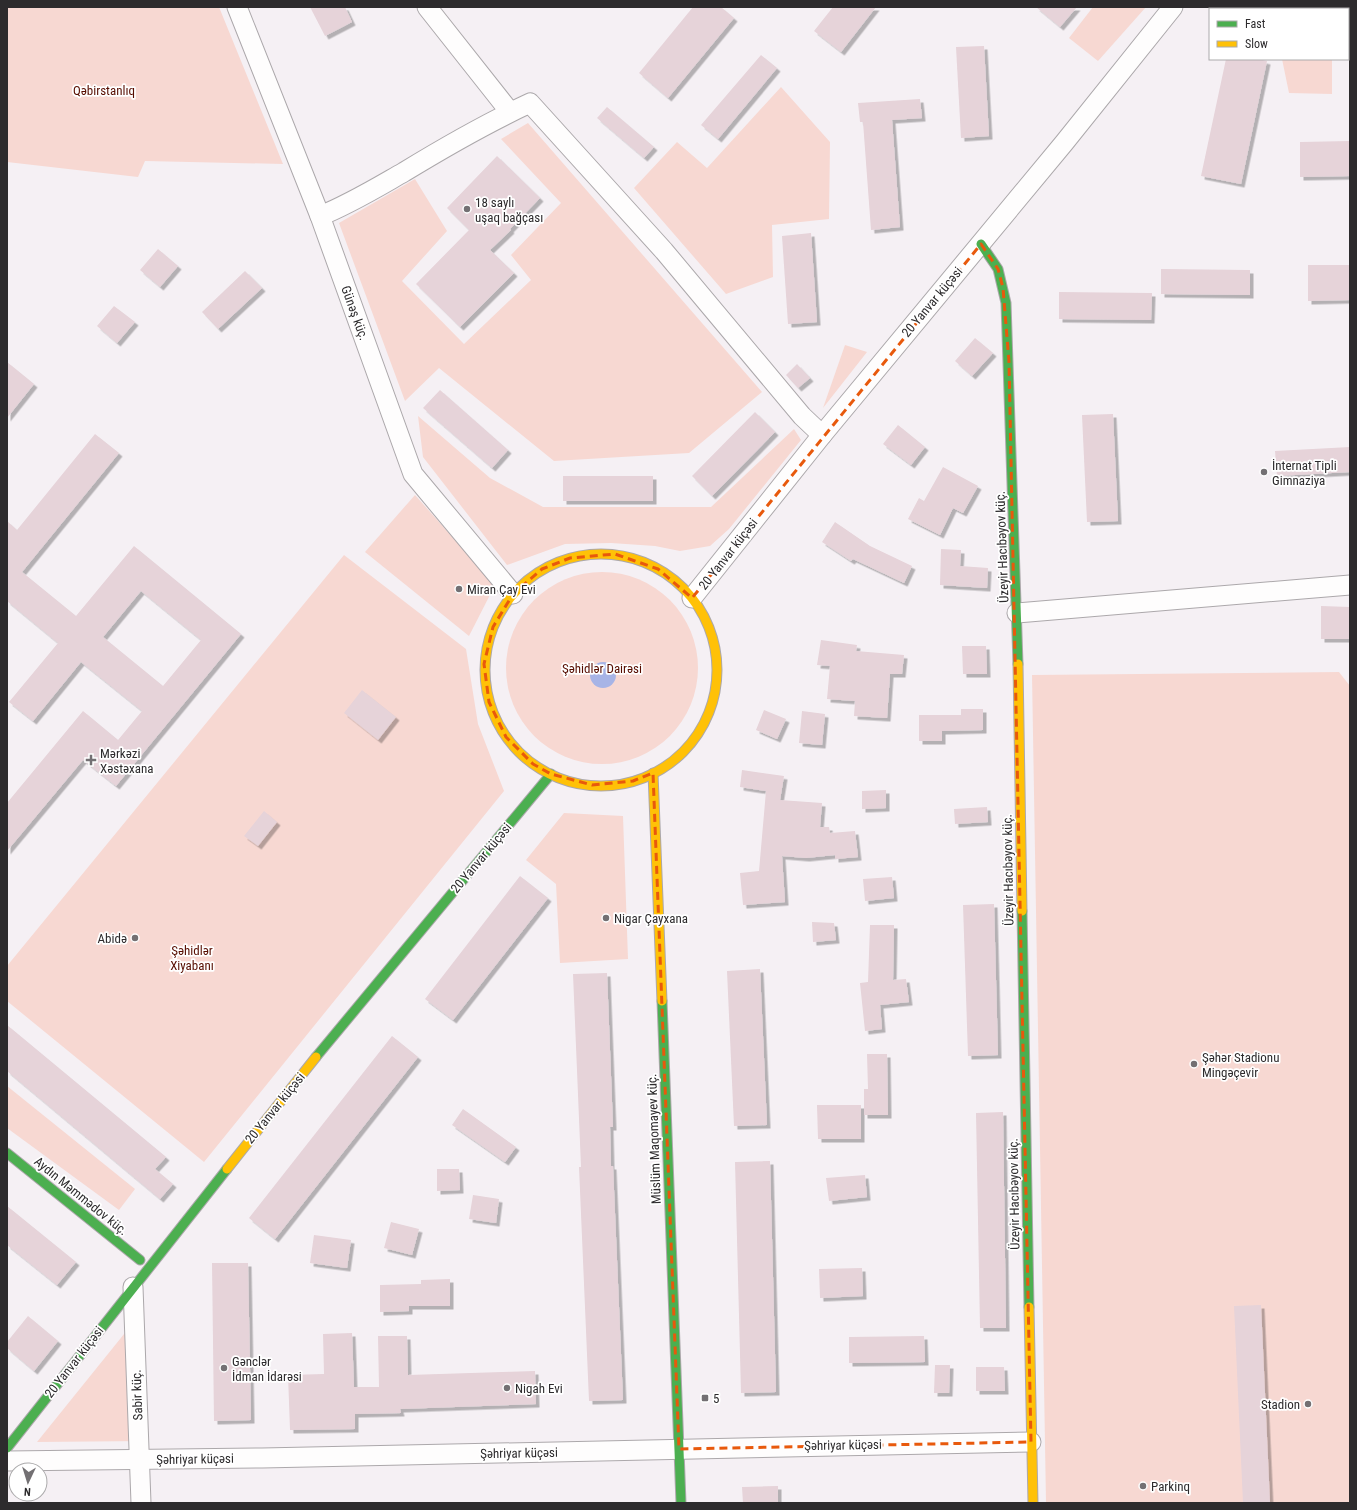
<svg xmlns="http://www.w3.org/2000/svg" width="1357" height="1510" viewBox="0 0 1357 1510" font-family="'Roboto Condensed',sans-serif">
<defs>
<filter id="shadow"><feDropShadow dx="3.5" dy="3.5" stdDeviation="0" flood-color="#0004"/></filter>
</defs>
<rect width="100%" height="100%" fill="#f5f0f4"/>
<g fill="#f7d8d2">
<path d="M 7,7 L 219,7 L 283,164 L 145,161 L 138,177 L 7,162 Z"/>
<path d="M 1093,7 L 1146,7 L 1098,61 L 1069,38 Z"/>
<path d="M 1252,7 L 1332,7 L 1332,9 L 1254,9 Z"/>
<path d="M 1282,59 L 1332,59 L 1332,94 L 1289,93 Z"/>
<path d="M 781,87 L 830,142 L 829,219 L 772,225 L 773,277 L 726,294 L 634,188 L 677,142 L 707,168 Z"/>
<path d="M 528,123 L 762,392 L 689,453 L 554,461 L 439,368 L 405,401 L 339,223 L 415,179 L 447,231 L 402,281 L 464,344 L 531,280 L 511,255 L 561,203 L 501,139 Z"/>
<path d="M 845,345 L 867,352 L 823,408 Z"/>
<path d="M 418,416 L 490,478 L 543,507 L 711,507 L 794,429 L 801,440 L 729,529 L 710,546 L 680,551 L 655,546 L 611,543 L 565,544 L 507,565 L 423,457 Z"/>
<path d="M 415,495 L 495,585 L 469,636 L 365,552 Z"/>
<path d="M 344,555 L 466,649 L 478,724 L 504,791 L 204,1162 L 7,1001 L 7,966 Z"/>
<circle cx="602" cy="668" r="96"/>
<path d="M 1339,672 L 1350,686 L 1350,1503 L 1046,1503 L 1032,675 Z"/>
<path d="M 564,813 L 623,816 L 628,959 L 560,963 L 556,884 L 526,860 Z"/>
<path d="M 7,1086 L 135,1189 L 119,1210 L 7,1128 Z"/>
<path d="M 141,1313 L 147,1441 L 37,1442 Z"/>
</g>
<circle fill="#a7b4e6" cx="603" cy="675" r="13"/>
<g fill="#e6d3d9" fill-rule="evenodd" filter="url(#shadow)">
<path d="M 310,7 L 345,7 L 352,22 L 325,36 Z"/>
<path d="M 693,7 L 721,7 L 734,18 L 668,98 L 639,73 Z"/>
<path d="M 833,7 L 876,7 L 841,52 L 814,31 Z"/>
<path d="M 1036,7 L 1077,7 L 1060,27 Z"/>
<path d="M 984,46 L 989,136 L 961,138 L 956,47 Z"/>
<path d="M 761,55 L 777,68 L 718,139 L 701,125 Z"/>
<path d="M 1226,59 L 1258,59 L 1267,61 L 1241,184 L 1201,176 Z"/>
<path d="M 920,99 L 922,118 L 892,120 L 900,227 L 871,230 L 863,122 L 860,122 L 858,103 Z"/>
<path d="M 607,107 L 654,147 L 644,158 L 597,118 Z"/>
<path d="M 1350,141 L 1350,176 L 1300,177 L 1300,142 Z"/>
<path d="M 497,156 L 540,198 L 510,229 L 511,230 L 490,250 L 514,273 L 460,327 L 416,284 L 469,230 L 447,208 Z"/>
<path d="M 811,233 L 817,322 L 788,324 L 782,236 Z"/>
<path d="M 158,249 L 178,266 L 160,287 L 140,270 Z"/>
<path d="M 1308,265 L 1350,265 L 1350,300 L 1308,301 Z"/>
<path d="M 1161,269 L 1250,270 L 1250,295 L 1161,294 Z"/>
<path d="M 245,271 L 262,288 L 218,329 L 202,312 Z"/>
<path d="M 1059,292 L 1152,293 L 1151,320 L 1059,319 Z"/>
<path d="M 114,306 L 135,322 L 117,343 L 97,326 Z"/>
<path d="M 975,338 L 993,353 L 972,376 L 955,361 Z"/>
<path d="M 7,362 L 34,384 L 7,418 Z"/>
<path d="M 797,364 L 810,378 L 798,388 L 786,375 Z"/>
<path d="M 440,390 L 508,450 L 492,468 L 423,408 Z"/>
<path d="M 755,412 L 775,432 L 712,496 L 692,476 Z"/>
<path d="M 1113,414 L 1118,521 L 1087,522 L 1082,415 Z"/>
<path d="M 898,425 L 925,447 L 911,465 L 883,444 Z"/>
<path d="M 95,434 L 119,453 L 22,572 L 76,616 L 134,546 L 241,634 L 116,786 L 83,760 L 7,851 L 7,803 L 83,711 L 118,740 L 142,711 L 81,662 L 33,721 L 9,702 L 58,643 L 7,601 L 7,521 L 17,530 ZM 141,591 L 201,640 L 163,686 L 103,637 Z"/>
<path d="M 1350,447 L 1350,472 L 1277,476 L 1275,451 Z"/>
<path d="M 943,467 L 978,486 L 963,513 L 953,508 L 940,535 L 908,519 L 919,498 L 924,501 Z"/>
<rect x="563" y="476" width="90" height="25"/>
<path d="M 835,522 L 870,546 L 912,566 L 904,583 L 853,559 L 851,561 L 822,542 Z"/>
<path d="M 941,549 L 961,550 L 960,566 L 988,568 L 987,588 L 940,585 Z"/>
<path d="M 1321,606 L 1350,607 L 1350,639 L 1321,639 Z"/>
<path d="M 821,640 L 857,645 L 856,651 L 904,655 L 902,674 L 890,674 L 887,718 L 854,716 L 855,701 L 827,699 L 830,666 L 817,665 Z"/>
<path d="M 962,646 L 986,646 L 987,674 L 963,674 Z"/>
<path d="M 362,690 L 396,717 L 378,740 L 344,713 Z"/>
<path d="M 961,709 L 983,709 L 983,730 L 942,731 L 942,741 L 919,741 L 919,715 L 961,715 Z"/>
<path d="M 764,710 L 786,719 L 777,739 L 756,730 Z"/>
<path d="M 802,711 L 825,714 L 822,745 L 799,743 Z"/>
<path d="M 742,770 L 784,776 L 780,800 L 822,803 L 820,827 L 829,827 L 830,833 L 855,831 L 858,857 L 835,859 L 835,855 L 806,858 L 782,856 L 785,902 L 743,905 L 740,873 L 759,871 L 766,791 L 740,787 Z"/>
<path d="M 886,790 L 886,808 L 862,809 L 862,791 Z"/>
<path d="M 987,807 L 988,822 L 955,824 L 954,809 Z"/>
<path d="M 264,811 L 277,822 L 258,846 L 244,836 Z"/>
<path d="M 520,876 L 548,898 L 453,1020 L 425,999 Z"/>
<path d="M 892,877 L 894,898 L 865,901 L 863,879 Z"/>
<path d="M 994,904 L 998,1055 L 968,1056 L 963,905 Z"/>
<path d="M 812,922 L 834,923 L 836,940 L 813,942 Z"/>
<path d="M 870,925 L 894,925 L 893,980 L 906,979 L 909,1002 L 880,1005 L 882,1029 L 865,1031 L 860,983 L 868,982 Z"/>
<path d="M 760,969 L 767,1125 L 734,1126 L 727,971 Z"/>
<path d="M 607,973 L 613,1127 L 610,1127 L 611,1166 L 613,1166 L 623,1400 L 589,1401 L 579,1167 L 581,1167 L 573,974 Z"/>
<path d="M 7,1025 L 166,1157 L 155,1169 L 173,1184 L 160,1199 L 7,1071 Z"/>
<path d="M 392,1036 L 418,1057 L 275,1239 L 249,1218 Z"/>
<path d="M 867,1054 L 887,1054 L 888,1115 L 864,1115 L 864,1089 L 868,1089 Z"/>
<path d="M 817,1105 L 861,1105 L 861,1139 L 818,1139 Z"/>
<path d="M 463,1109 L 516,1147 L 505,1162 L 452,1125 Z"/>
<path d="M 1003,1112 L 1006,1328 L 980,1328 L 976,1113 Z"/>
<path d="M 770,1161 L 776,1392 L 741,1393 L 735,1162 Z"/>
<path d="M 437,1169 L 459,1169 L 460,1190 L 437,1191 Z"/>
<path d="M 865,1175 L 867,1197 L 829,1201 L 826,1178 Z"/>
<path d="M 473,1195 L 499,1199 L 496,1223 L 469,1219 Z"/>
<path d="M 7,1206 L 76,1262 L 57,1285 L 7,1245 Z"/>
<path d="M 391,1222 L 419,1229 L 412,1255 L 384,1248 Z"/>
<path d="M 314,1235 L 351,1240 L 347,1268 L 310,1263 Z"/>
<path d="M 212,1263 L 248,1263 L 251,1420 L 214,1421 Z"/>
<path d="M 862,1268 L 863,1296 L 820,1298 L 819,1269 Z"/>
<path d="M 450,1279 L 450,1306 L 409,1306 L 409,1311 L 380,1312 L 380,1285 L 421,1284 L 421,1280 Z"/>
<path d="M 1261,1305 L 1270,1503 L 1243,1503 L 1234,1306 Z"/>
<path d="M 28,1316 L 58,1341 L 34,1371 L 7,1348 L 7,1342 Z"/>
<path d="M 352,1333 L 354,1387 L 379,1387 L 378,1336 L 407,1336 L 408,1375 L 535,1371 L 536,1404 L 400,1409 L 401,1413 L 355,1414 L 355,1429 L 290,1430 L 288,1375 L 324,1374 L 323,1334 Z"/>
<path d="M 924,1336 L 925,1362 L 849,1363 L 849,1337 Z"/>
<path d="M 935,1365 L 950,1365 L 949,1393 L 934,1393 Z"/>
<path d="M 976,1367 L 1004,1367 L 1005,1391 L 976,1391 Z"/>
<path d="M 778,1486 L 778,1503 L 743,1503 L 742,1487 Z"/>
</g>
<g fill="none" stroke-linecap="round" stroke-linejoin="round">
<defs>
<g id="street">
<path d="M 237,7 L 320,216 L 413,474 L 513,594"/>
<path d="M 427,7 L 510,112"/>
<path d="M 320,216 C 350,204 376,188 404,172 C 445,147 487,123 530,103 L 664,251 L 802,416 L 822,435"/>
<path d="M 692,598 L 822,435 L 1064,143 L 1173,7"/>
<path d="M 1017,613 L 1350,585"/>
<path d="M 133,1287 L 141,1503"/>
<path d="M 7,1461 L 262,1458 L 1031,1442"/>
</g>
<g id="fast">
<path d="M 981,244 L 998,269 L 1006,303 L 1018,664"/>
<path d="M 1022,911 L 1029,1307"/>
<path d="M 662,1001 L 681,1503"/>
<path d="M 316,1057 L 551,774"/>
<path d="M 7,1153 L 140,1260"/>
<path d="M 7,1448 L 227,1169"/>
</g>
<g id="slow">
<circle cx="601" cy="670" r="116"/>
<path d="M 1018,664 L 1022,911"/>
<path d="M 653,773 L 662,1001"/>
<path d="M 227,1169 L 316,1057"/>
<path d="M 1029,1307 L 1033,1503"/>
</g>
</defs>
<use href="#street" stroke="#aca8ab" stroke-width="21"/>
<use href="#fast" stroke="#aca8ab" stroke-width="11"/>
<use href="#slow" stroke="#aca8ab" stroke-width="11"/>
<use href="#street" stroke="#fefdfd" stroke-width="19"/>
<use href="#fast" stroke="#4caf50" stroke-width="9"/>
<use href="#slow" stroke="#ffc107" stroke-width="9"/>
</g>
<path fill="none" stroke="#e8590c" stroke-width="3" stroke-dasharray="8 5" stroke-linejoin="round" d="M 981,244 L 998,269 L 1003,288 L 1009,362 L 1031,1442 L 679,1449 L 653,773 L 633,781 L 592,785 L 551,774 L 533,764 L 506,737 L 489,702 L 484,664 L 493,627 L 513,594 L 542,569 L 570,558 L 615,554 L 658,569 L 692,598 Z"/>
<g fill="#737073" stroke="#fff" stroke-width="1.5">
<circle cx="467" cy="209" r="4"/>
<circle cx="1264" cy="472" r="4"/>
<circle cx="459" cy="589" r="4"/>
<path d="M89 754h4v4h4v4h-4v4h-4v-4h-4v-4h4z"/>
<circle cx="606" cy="918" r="4"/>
<circle cx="135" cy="938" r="4"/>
<circle cx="1194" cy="1064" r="4"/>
<circle cx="224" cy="1368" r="4"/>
<circle cx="507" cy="1388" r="4"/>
<rect x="701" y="1394" width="8" height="8" rx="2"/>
<circle cx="1308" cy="1404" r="4"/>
<circle cx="1143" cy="1486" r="4"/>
</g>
<g text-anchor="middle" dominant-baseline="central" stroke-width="3.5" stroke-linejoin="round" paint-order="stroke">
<g font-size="13" fill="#570d00" stroke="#fff">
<text x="104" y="90">Qəbirstanlıq</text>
<text x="602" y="668">Şəhidlər Dairəsi</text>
<text x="192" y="950">Şəhidlər<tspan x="192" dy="15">Xiyabanı</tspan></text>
</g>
<g font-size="13" fill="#2d2b2d" stroke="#fff" text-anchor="start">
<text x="475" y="202">18 saylı<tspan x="475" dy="15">uşaq bağçası</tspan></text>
<text x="1272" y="465">İnternat Tipli<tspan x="1272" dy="15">Gimnaziya</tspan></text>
<text x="467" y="589">Miran Çay Evi</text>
<text x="100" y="753">Mərkəzi<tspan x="100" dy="15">Xəstəxana</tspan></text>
<text x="614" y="918">Nigar Çayxana</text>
<text x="127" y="938" text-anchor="end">Abidə</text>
<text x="1202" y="1057">Şəhər Stadionu<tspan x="1202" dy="15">Mingəçevir</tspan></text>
<text x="232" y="1361">Gənclər<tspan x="232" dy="15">İdman İdarəsi</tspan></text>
<text x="515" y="1388">Nigah Evi</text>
<text x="713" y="1398">5</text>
<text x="1300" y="1404" text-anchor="end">Stadion</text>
<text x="1151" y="1486">Parkinq</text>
</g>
<g font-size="13" fill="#2d2b2d" stroke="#fff">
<text transform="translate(932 302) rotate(-50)">20 Yanvar küçəsi</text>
<text transform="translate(355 313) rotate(70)">Günəş küç.</text>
<text transform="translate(1002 547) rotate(-92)">Üzeyir Hacıbəyov küç.</text>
<text transform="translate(728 554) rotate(-52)">20 Yanvar küçəsi</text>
<text transform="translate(481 858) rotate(-50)">20 Yanvar küçəsi</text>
<text transform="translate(1008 870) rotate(-91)">Üzeyir Hacıbəyov küç.</text>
<text transform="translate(275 1108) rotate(-51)">20 Yanvar küçəsi</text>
<text transform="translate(654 1139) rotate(-92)">Müslüm Maqomayev küç.</text>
<text transform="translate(1014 1194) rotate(-91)">Üzeyir Hacıbəyov küç.</text>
<text transform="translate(81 1196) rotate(39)">Aydın Məmmədov küç.</text>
<text transform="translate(74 1362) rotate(-52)">20 Yanvar küçəsi</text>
<text transform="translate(137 1395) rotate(-92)">Sabir küç.</text>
<text transform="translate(843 1445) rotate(-1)">Şəhriyar küçəsi</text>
<text transform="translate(519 1453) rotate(-1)">Şəhriyar küçəsi</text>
<text transform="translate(195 1459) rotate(-1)">Şəhriyar küçəsi</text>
</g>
</g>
<rect width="1357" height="1510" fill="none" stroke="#2d2b2d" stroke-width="16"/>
<rect x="1209" y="8" width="140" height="52" fill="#ffffff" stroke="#abaaab"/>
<rect x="1217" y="21" width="20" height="6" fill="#4caf50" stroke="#abaaab"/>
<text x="1245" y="28" font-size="12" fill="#2d2b2d">Fast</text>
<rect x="1217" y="41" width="20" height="6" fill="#ffc107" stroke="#abaaab"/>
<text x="1245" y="48" font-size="12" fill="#2d2b2d">Slow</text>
<g transform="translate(28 1482) rotate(184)"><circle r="19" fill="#ffffff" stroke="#abaaab"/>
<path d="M0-3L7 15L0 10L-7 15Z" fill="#737073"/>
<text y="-6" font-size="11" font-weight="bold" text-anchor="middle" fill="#2d2b2d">N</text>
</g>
</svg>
